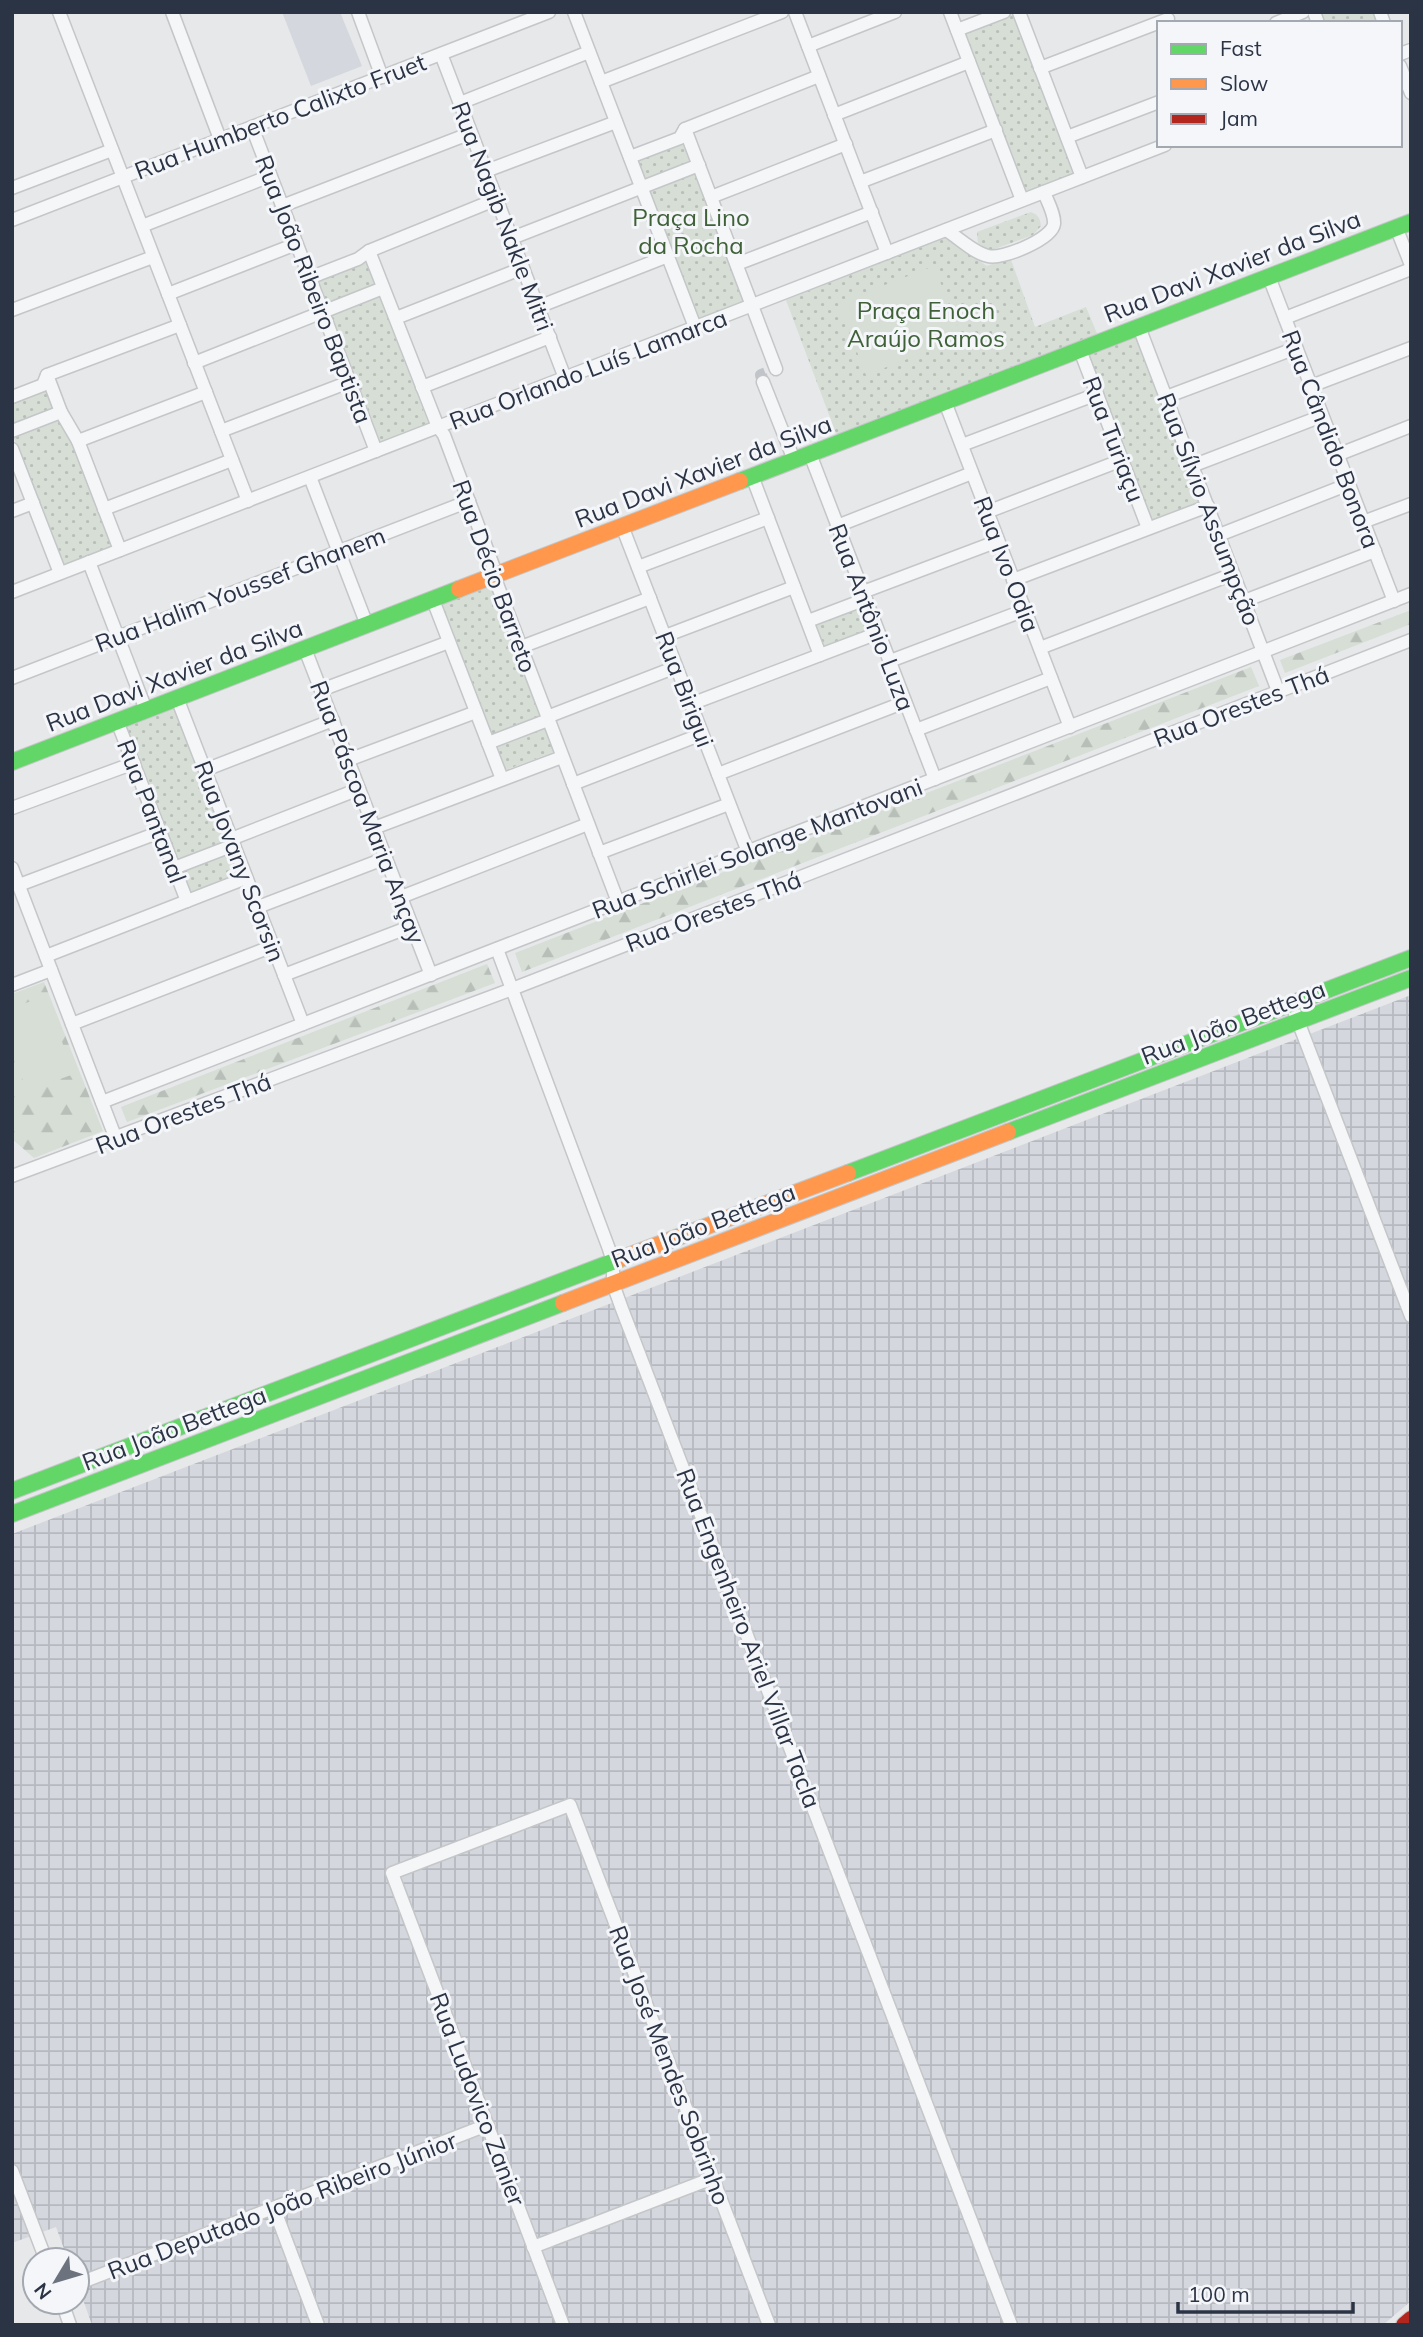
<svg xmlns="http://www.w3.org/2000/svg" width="1423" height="2337" viewBox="0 0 1423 2337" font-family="Mulish,sans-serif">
<defs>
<pattern id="industrial-grid" width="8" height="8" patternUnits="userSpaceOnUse" patternTransform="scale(1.75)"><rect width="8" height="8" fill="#d4d7dd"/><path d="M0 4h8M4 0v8" fill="none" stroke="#b6b9bf"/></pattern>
<pattern id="grass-dots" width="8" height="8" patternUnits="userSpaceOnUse" patternTransform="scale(1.75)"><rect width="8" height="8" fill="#d6ded6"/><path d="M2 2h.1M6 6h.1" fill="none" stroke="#b8bfb9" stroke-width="1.8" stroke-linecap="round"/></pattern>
<pattern id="forest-firs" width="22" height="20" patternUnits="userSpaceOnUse" patternTransform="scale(1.75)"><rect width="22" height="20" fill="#d6ded6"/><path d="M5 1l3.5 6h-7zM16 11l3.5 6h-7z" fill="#b8bfb9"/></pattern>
</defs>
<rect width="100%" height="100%" fill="#e6e8ea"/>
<path fill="#d4d7dd" d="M 282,12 L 340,12 L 362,66 L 311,86 Z"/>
<path fill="url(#industrial-grid)" d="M 1411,995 L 1411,2301 L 1383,2325 L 92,2325 L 77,2283 L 77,2260 L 68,2260 L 56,2227 L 12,2243 L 12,1534 Z"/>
<g fill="url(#grass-dots)">
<path d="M 1320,12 L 1374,12 L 1378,23 L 1324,23 Z"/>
<path d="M 1013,14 L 1074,176 L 1026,194 L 964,33 Z"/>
<path d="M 685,141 L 746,301 L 697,320 L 635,160 Z"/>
<path d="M 1031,212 C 1038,215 1040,218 1041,226 L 1033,235 L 992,250 L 986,250 L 978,243 L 977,232 Z"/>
<path d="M 944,238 L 987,266 L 1010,257 L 1035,327 L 1086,307 L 1098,336 L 837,436 L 786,300 Z"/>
<path d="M 366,262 L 429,425 L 381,443 L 317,281 Z"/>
<path d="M 1138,336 L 1201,503 L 1150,522 L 1086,356 Z"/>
<path d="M 47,388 L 74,445 L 113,548 L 64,566 L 12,433 L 12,401 Z"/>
<path d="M 493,584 L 556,751 L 503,771 L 439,605 Z"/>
<path d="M 863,606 L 872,628 L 823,647 L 814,625 Z"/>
<path d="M 173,707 L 238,873 L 191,892 L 126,725 Z"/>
</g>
<g fill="url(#forest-firs)">
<path d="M 1411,610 L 1411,624 L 1285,673 L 1280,660 Z"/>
<path d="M 1251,667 L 1259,686 L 522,972 L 515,953 Z"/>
<path d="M 487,964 L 495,983 L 127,1122 L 121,1107 Z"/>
<path d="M 44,982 L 103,1131 L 34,1158 L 12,1139 L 12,994 Z"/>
</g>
<g fill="#d6ded6">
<path d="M 934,266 L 962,338 L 866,375 L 838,303 Z"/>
<path d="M 45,996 L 74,1074 L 27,1091 L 12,1051 L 12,1008 Z"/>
</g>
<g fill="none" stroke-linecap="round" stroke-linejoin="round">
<path stroke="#c1c4c9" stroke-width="12" stroke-dasharray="12 6" stroke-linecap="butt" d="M 763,382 L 761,375 L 776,369"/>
<defs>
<g id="street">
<path d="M 59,12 L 248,501"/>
<path d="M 172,12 L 220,139"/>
<path d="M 358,12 L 382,77"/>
<path d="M 574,12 L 695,327"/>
<path d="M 795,12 L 887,253"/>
<path d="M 950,12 L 1022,200"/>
<path d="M 1019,12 L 1082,177"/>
<path d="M 1314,12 L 1318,23"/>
<path d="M 1380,12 L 1384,23"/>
<path d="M 1276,23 L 1303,12"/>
<path d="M 957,30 L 1004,12"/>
<path d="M 808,46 L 895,12"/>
<path d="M 441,54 L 565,378"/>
<path d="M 1400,54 L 1411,50"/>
<path d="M 1400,66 L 1411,93"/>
<path d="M 1040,68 L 1168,19"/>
<path d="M 601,82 L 782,12"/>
<path d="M 460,103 L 589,52"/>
<path d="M 834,115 L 969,62"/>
<path d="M 252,127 L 376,451"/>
<path d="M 685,129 L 776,369"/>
<path d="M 1067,137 L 1159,102"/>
<path d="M 630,157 L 680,138 L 685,129 L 819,76"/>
<path d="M 486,171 L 616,122"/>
<path d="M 860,182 L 996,130"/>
<path d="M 12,188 L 112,150"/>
<path d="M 711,197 L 846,144"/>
<path d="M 282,206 L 471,133"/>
<path d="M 12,220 L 549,12"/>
<path d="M 142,226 L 270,176"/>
<path d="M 1396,227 L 1411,265"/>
<path d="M 946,230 C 959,238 974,253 988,256 C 1002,260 1052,239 1054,224 C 1055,214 1047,201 1044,192"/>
<path d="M 512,238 L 699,165"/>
<path d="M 369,251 L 438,427 L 444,435 L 494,568 L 494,576 L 618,902"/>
<path d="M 737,264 L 872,212"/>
<path d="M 1269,277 L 1394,601"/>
<path d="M 309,278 L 358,259 L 369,251 L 497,199"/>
<path d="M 168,294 L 296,244"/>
<path d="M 538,307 L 668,256"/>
<path d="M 12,310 L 153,257"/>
<path d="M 396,318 L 523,268"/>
<path d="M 1285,318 L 1411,269"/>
<path d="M 1139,327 L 1278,691"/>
<path d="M 1080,350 L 1148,528"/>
<path d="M 194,363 L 383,288"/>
<path d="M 47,375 L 61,412 L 78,441 L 120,550"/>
<path d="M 763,382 L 794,460"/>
<path d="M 1311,386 L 1411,348"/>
<path d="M 422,387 L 550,337"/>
<path d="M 12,397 L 43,385 L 47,375 L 180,325"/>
<path d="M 1166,397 L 1296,348"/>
<path d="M 945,402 L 1070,727"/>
<path d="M 12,431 L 61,412"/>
<path d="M 221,431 L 349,382"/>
<path d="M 78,441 L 206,392"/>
<path d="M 962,445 L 1097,394"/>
<path d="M 12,449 L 60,573"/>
<path d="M 810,454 L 935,779"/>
<path d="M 1337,455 L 1411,426"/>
<path d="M 1192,466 L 1322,416"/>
<path d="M 752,476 L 820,655"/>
<path d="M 310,477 L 367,625"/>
<path d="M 104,509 L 232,460"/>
<path d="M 12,511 L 33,503"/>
<path d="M 987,512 L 1122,460"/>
<path d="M 1363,522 L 1411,504"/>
<path d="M 622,526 L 748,852"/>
<path d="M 837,526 L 972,473"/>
<path d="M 1219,535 L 1349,484"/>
<path d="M 89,562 L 146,710"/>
<path d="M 638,567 L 768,518"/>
<path d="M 1013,580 L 1208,506"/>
<path d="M 12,592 L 1165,145"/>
<path d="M 863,592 L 998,541"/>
<path d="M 433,600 L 502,779"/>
<path d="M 1244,601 L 1375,551"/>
<path d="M 808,621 L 866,599"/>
<path d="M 665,636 L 794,587"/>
<path d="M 521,647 L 650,598"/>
<path d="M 1040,648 L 1233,574"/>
<path d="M 305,649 L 431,975"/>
<path d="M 890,661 L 1025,610"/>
<path d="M 12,678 L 469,501"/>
<path d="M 321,690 L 449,642"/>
<path d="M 177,698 L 303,1024"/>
<path d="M 691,704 L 878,633"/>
<path d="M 547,717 L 676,667"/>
<path d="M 117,721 L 187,901"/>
<path d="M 916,730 L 1051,678"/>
<path d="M 488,743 L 548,720"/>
<path d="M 348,760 L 476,712"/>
<path d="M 205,770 L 333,720"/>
<path d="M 718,774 L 905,702"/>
<path d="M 573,784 L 702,734"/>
<path d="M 12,808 L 134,763"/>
<path d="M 374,828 L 562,757"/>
<path d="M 231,839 L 359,789"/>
<path d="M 599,853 L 729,804"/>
<path d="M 12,868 L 116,1139"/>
<path d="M 174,868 L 234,845"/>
<path d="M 19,885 L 160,832"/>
<path d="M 401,897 L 588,824"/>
<path d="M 258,907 L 386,858"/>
<path d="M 497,949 L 609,1249 L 613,1262 L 613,1284 L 622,1309 L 1011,2325"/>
<path d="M 46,956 L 246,878"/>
<path d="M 284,975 L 412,926"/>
<path d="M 12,985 L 51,970"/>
<path d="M 1291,1003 L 1411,1316"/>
<path d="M 72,1024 L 273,946"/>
<path d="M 102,1102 L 1411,594"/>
<path d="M 12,1176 L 512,989 L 1411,640"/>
<path d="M 12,2171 L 46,2260"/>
<path d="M 274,2208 L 318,2325"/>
<path d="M 533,2247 L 713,2178"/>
<path d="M 77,2284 L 487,2125"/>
<path d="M 62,2302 L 70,2325"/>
<path d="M 563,2325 L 392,1873 L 570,1805 L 769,2325"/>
</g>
<g id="fast">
<path d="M 740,481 L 1411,222"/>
<path d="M 12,762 L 459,589"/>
<path d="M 1008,1132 L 1411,978"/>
<path d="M 848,1173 L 1411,958"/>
<path d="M 12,1491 L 620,1259"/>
<path d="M 12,1514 L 563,1303"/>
</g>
<g id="slow">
<path d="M 459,589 L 740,481"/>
<path d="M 620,1259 L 848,1173"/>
<path d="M 563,1303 L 1008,1132"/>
</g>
<path id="jam" d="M 1404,2325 L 1411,2319"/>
</defs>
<use href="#street" stroke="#c4c6c8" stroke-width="15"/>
<use href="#fast" stroke="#c4c6c8" stroke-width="18"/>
<use href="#slow" stroke="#c4c6c8" stroke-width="18"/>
<use href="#jam" stroke="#c4c6c8" stroke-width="18"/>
<use href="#street" stroke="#f5f6f7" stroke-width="12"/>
<use href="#fast" stroke="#63d668" stroke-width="16"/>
<use href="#slow" stroke="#ff974d" stroke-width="16"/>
<use href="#jam" stroke="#b3261e" stroke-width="16"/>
</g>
<g text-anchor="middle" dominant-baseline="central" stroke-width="6" stroke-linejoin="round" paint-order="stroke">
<g font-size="24" fill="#2b3445" stroke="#f4f6f9">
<text transform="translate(280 116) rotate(-21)">Rua Humberto Calixto Fruet</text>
<text transform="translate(503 216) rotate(69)">Rua Nagib Nakle Mitri</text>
<text transform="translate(1232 266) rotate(-21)">Rua Davi Xavier da Silva</text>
<text transform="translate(314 289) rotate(69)">Rua João Ribeiro Baptista</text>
<text transform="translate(588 369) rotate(-21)">Rua Orlando Luís Lamarca</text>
<text transform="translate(1114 439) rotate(69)">Rua Turiaçu</text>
<text transform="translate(1331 439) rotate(69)">Rua Cândido Bonora</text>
<text transform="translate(703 471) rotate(-21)">Rua Davi Xavier da Silva</text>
<text transform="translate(1209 509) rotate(69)">Rua Sílvio Assumpção</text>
<text transform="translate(1007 564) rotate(69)">Rua Ivo Odia</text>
<text transform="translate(495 576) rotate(70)">Rua Décio Barreto</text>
<text transform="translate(240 589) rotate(-21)">Rua Halim Youssef Ghanem</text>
<text transform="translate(872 617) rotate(69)">Rua Antônio Luza</text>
<text transform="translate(174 675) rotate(-21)">Rua Davi Xavier da Silva</text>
<text transform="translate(685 689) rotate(69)">Rua Birigui</text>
<text transform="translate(1241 706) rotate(-21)">Rua Orestes Thá</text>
<text transform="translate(152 811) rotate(69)">Rua Pantanal</text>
<text transform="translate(368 812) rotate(69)">Rua Páscoa Maria Ançay</text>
<text transform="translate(757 848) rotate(-21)">Rua Schirlei Solange Mantovani</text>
<text transform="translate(240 861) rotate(69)">Rua Jovany Scorsin</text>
<text transform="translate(713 911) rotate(-21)">Rua Orestes Thá</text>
<text transform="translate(1233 1022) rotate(-21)">Rua João Bettega</text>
<text transform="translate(183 1113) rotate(-21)">Rua Orestes Thá</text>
<text transform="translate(703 1225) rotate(-21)">Rua João Bettega</text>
<text transform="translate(174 1428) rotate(-21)">Rua João Bettega</text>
<text transform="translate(749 1638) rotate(69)">Rua Engenheiro Ariel Villar Tacla</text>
<text transform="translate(670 2065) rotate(69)">Rua José Mendes Sobrinho</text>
<text transform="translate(478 2099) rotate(69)">Rua Ludovico Zanier</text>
<text transform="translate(282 2205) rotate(-21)">Rua Deputado João Ribeiro Júnior</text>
</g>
<g font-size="24" fill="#3f6138" stroke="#f4f6f9">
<text x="691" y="217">Praça Lino<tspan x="691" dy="28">da Rocha</tspan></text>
<text x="926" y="310">Praça Enoch<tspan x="926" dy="28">Araújo Ramos</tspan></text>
</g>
</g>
<rect width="1423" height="2337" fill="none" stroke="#2b3445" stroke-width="28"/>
<rect x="1157" y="21" width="245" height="126" fill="#f4f6f9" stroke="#a4a8b1" stroke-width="2"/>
<rect x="1171" y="44" width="35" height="10" fill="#63d668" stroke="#a4a8b1" stroke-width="2"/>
<text x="1220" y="56" font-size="21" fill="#2b3445">Fast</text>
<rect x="1171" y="79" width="35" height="10" fill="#ff974d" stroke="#a4a8b1" stroke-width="2"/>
<text x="1220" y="91" font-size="21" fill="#2b3445">Slow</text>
<rect x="1171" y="114" width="35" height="10" fill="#b3261e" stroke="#a4a8b1" stroke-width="2"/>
<text x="1220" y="126" font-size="21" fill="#2b3445">Jam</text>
<g transform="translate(56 2281) rotate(232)"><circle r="33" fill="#f4f6f9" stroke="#a4a8b1" stroke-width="2"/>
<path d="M0-5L12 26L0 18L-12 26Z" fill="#6c737f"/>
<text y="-10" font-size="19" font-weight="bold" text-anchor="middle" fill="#2b3445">N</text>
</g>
<path d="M1178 2302v10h175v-10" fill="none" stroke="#2b3445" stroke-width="3.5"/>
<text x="1188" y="2302" font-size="21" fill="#2b3445" stroke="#f4f6f9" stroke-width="5" paint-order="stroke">100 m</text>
</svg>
